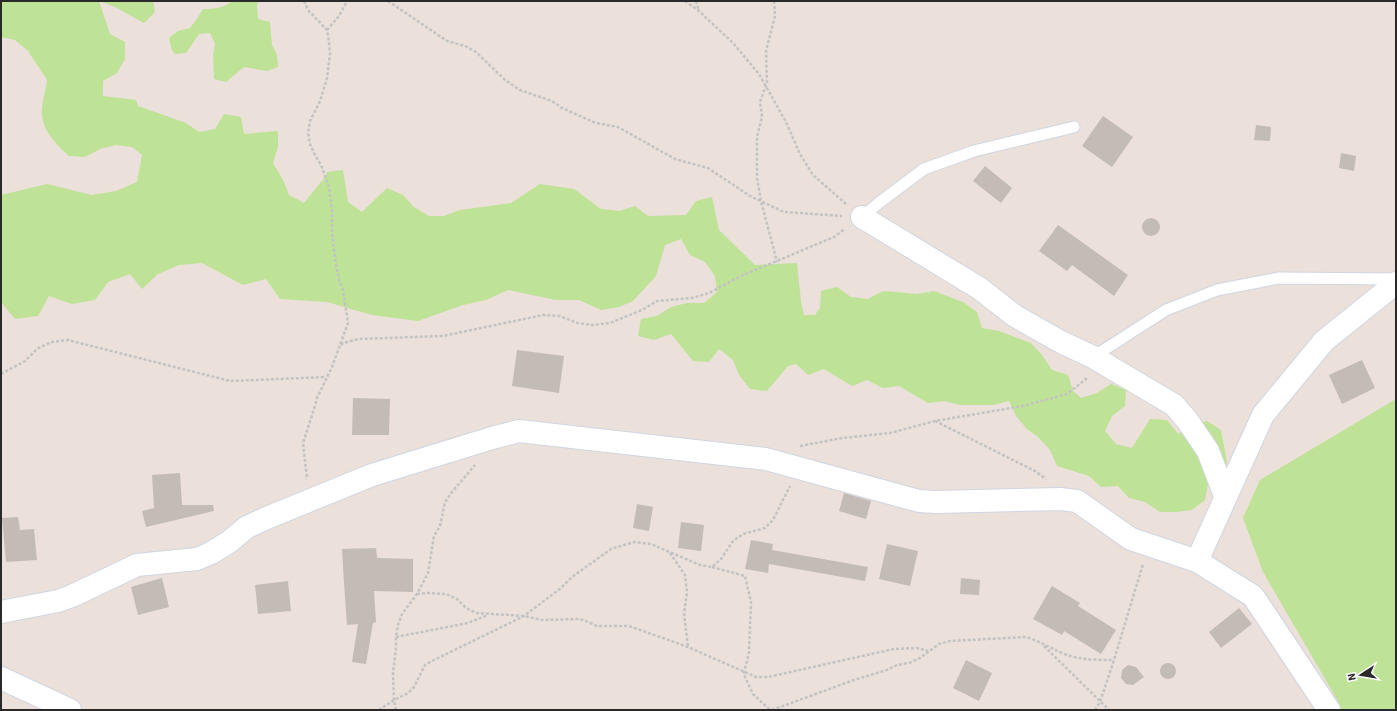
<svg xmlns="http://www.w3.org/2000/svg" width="1397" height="711" viewBox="0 0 1397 711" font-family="'Source Sans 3',sans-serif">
<rect width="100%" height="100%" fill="#ebe0da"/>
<g fill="#bee296">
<path d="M 1,1 L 153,1 L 155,12 L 144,23 L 115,7 L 99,1 L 110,34 L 125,42 L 125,59 L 117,73 L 103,81 L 103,96 L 136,100 L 138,106 L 186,123 L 199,132 L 215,129 L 224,114 L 241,117 L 244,134 L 278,131 L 278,147 L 273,163 L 283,180 L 289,195 L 304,203 L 326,176 L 327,172 L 343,170 L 348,202 L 362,212 L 387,188 L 403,195 L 414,207 L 429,216 L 444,216 L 460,210 L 511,203 L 540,184 L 574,189 L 601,209 L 619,211 L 635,206 L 648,216 L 686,215 L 696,201 L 712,197 L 719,230 L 755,265 L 797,263 L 801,302 L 804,315 L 815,315 L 820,308 L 821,291 L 837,287 L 851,297 L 868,299 L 883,291 L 917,294 L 934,291 L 963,302 L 977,312 L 982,328 L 999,331 L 1031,343 L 1042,355 L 1052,370 L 1068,375 L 1073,391 L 1081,398 L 1097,393 L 1111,384 L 1126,390 L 1125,406 L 1112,416 L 1105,431 L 1116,444 L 1132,448 L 1150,419 L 1167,420 L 1178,434 L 1192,425 L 1207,421 L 1221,430 L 1227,462 L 1223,477 L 1208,484 L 1205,500 L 1192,510 L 1176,512 L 1160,512 L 1145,502 L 1129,498 L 1118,486 L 1101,487 L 1089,476 L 1057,466 L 1050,450 L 1038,437 L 1027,429 L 1016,416 L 1009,401 L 993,405 L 960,405 L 944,401 L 928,403 L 899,386 L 883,388 L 867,380 L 852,386 L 824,369 L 808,375 L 796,364 L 788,366 L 767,391 L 750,389 L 739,375 L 733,360 L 719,349 L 709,362 L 693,361 L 671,334 L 654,340 L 638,336 L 641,319 L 657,316 L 671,307 L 687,303 L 704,303 L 717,292 L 715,276 L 705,262 L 690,255 L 681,239 L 665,245 L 656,276 L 633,301 L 619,307 L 601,310 L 579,300 L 556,300 L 508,290 L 486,300 L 463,305 L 418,321 L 372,315 L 327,302 L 280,299 L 266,279 L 243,285 L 202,263 L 179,265 L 158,274 L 142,289 L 130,274 L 108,282 L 95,300 L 72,304 L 49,296 L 38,316 L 15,319 L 1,302 L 1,195 L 47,184 L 92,195 L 116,191 L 137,182 L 142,155 L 132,147 L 116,145 L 100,149 L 85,157 L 69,156 C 57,145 44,133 42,115 C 41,105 46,90 47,80 L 28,51 L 15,40 L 1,37 Z"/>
<path d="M 233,1 L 258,1 L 257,6 L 258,19 L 270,22 L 272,45 L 277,55 L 278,67 L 267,71 L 244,67 L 226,82 L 214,79 L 213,56 L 215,44 L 210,33 L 199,34 L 186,53 L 175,54 L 172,50 L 169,38 L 178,31 L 190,28 L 197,19 L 203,9 C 215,9 223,8 233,1 Z"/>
<path d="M 1396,399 L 1396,710 L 1342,710 L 1335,696 L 1263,572 L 1243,518 L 1260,480 Z"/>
</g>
<g fill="#c3bcb6">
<path d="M 1103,116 L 1133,137 L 1112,167 L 1082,146 Z"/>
<path d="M 1256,125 L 1271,127 L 1270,141 L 1254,140 Z"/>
<path d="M 1341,153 L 1356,156 L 1354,171 L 1339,168 Z"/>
<path d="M 985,166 L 1012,188 L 1001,203 L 973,181 Z"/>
<circle cx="1151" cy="227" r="9"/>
<path d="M 1058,225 L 1128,275 L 1114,296 L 1072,265 L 1067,271 L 1039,251 Z"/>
<path d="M 517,350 L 564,356 L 559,393 L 512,386 Z"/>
<path d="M 1362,360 L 1375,388 L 1342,404 L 1329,375 Z"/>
<path d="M 353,398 L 390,399 L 389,435 L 352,435 Z"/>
<path d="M 180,473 L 182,505 L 213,505 L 214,511 L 146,527 L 142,511 L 154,508 L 152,475 Z"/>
<path d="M 844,493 L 871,501 L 866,519 L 839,511 Z"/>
<path d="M 637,504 L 653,507 L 649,531 L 633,528 Z"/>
<path d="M 18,517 L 20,530 L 34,529 L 37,560 L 6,562 L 2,518 Z"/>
<path d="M 681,522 L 704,525 L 701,551 L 678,548 Z"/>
<path d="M 751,540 L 773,544 L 772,550 L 868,567 L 865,581 L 769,564 L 768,573 L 745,569 Z"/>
<path d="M 887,544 L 918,551 L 910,586 L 879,579 Z"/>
<path d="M 376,548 L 377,558 L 413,559 L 413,592 L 374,591 L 376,622 L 373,623 L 366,664 L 352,662 L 358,624 L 347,625 L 344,583 L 342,549 Z"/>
<path d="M 162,578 L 169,607 L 138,615 L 131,587 Z"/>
<path d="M 961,578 L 980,580 L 979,595 L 960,594 Z"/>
<path d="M 288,581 L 291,611 L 258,614 L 255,585 Z"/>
<path d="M 1052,586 L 1080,603 L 1078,606 L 1116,630 L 1101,654 L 1064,631 L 1062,635 L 1033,619 Z"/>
<path d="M 1239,608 L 1252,624 L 1221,648 L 1209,632 Z"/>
<path d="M 966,660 L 992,673 L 979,701 L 953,688 Z"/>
<circle cx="1168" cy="671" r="8"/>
<path d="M 1128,665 L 1136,667 L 1144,677 L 1133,685 L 1126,684 L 1121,678 L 1122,670 Z"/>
</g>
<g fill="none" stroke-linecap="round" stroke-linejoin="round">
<defs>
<g id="lane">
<path d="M 862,217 L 880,202 L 924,169 L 974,151 L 1074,127"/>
<path d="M 1093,357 L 1166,310 L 1217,290 L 1279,278 L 1396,279"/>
</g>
<g id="street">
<path d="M 862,217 L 979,288 L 1015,316 L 1061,342 L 1093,357 L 1174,405 L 1187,420 L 1208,451 L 1225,496"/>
<path d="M 1197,561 L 1263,415 L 1324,341 L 1396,283"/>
<path d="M 1,612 L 58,601 L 72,596 L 137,565 L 197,559 L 211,553 L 229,542 L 247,527 L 269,517 L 372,475 L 492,438 L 519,431 L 766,459 L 919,501 L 936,502 L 1060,499 L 1077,501 L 1131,539 L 1197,561 L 1253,596 L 1329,710"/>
<path d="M 1,678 L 70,710"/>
</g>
</defs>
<use href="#lane" stroke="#cfd6e2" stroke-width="13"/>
<use href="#street" stroke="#cfd6e2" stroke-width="24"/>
<g stroke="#c3c3c3" stroke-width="2.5" stroke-dasharray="3 2" stroke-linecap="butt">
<path d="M 304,1 L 308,10 L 327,30 L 329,42 L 330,54 L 327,78 L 320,101 L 310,121 L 308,133 L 310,144 L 315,155 L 321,165 L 329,187 L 332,210 L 332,233 L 335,257 L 339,280 L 343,290 L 348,323 L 332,367 L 317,398 L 314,409 L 303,443 L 307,478 L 306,479"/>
<path d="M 388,1 L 447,41 L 465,46 L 476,52 L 505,80 L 520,90 L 552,101 L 562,108 L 596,123 L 618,127 L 675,159 L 708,168 L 750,196 L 784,212 L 842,216"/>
<path d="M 685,1 L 699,11 L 733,43 L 759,74 L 786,122 L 800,154 L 813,175 L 846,204"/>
<path d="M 696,1 L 699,11"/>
<path d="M 774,1 L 775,16 L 766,51 L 767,82 L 760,102 L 762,117 L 757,137 L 757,178 L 761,201 L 777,262"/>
<path d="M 327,30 L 339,16 L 347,1"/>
<path d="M 341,345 L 343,343 L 359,339 L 443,336 L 543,315 L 560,316 L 577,323 L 593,325 L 610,323 L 642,310 L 657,301 L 692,298 L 709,293 L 741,276 L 834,237 L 845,229"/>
<path d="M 1,374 L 25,361 L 37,349 L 51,342 L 68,340 L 230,381 L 326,377"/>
<path d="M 935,421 L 1035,471 L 1046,479"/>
<path d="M 800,446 L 842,438 L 890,433 L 935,421 L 1023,406 L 1067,394 L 1086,379 L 1087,377"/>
<path d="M 670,553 L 685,575 L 687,592 L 684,613 L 688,647"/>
<path d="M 712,567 L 745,576 L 751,602 L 749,653 L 744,672 L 745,677 L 753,694 L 770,710"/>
<path d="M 417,594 L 428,593 L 446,594 L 457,599 L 466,608 L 476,613 L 524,616 L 542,620 L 578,619 L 586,621 L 597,626 L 629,626 L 688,647 L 756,677 L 768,677 L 894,649 L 917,648 L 928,651"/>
<path d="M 396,637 L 468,623 L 488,615"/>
<path d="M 1044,646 L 1109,710"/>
<path d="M 379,710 L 394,700 L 408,693 L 414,687 L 425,665 L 432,661 L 524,616 L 561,588 L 572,577 L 611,549 L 627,544 L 635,542 L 651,544 L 700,565 L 712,567 L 721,559 L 733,541 L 743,534 L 765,528 L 773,520 L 790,486"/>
<path d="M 396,710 L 394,700 L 393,673 L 396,648 L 396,637 L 398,625 L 402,614 L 417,594 L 428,573 L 434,536 L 440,526 L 445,502 L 452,492 L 475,465"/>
<path d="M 772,710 L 854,680 L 887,670 L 897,665 L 909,663 L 920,658 L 939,644 L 950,641 L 1026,637 C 1040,641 1053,650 1067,655 C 1082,660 1099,660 1114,660"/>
<path d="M 1095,710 L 1100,702 L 1114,660 L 1143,564"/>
</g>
<use href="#lane" stroke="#fff" stroke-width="11"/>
<use href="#street" stroke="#fff" stroke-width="22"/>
</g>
<rect width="1397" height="711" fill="none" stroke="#292929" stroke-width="4"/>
<g transform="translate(1361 675) rotate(258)" stroke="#ffffff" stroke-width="3" paint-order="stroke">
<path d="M0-3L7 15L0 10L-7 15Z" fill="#292929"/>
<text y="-6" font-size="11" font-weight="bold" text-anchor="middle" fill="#292929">N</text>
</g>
</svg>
